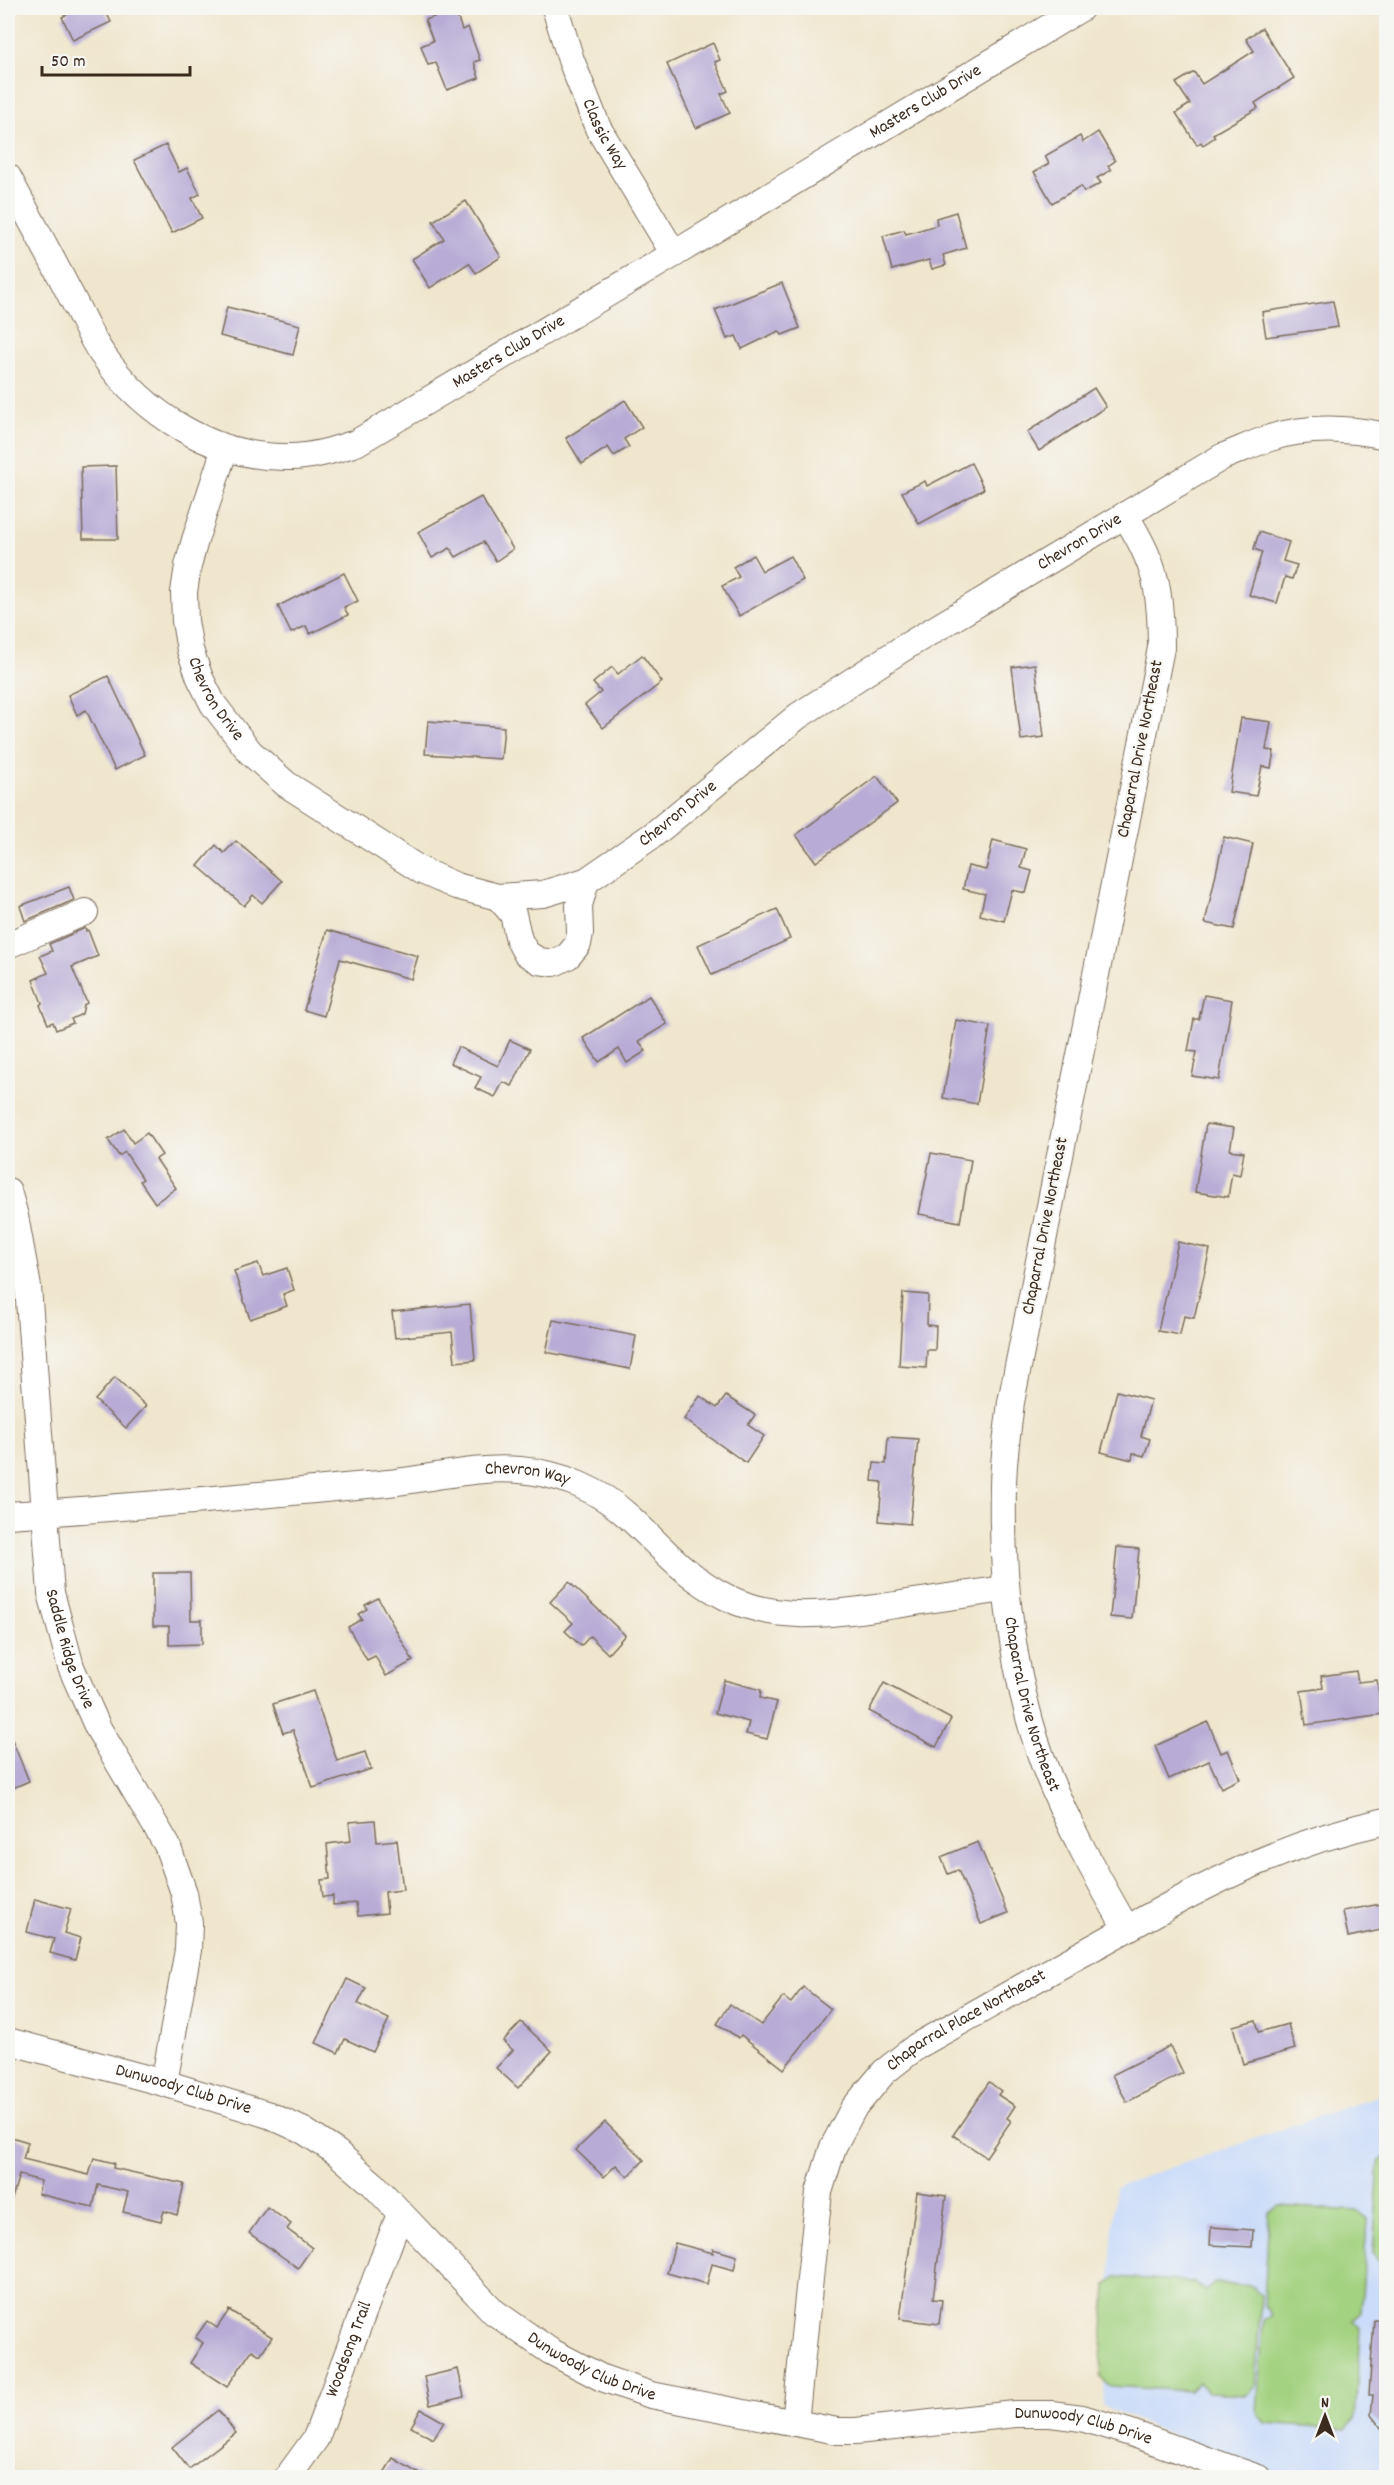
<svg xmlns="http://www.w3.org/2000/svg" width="1394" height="2485" viewBox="0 0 1394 2485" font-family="Dekko,sans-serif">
<rect width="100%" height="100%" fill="#f6f6f2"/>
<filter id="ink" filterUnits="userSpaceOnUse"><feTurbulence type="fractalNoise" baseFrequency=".0167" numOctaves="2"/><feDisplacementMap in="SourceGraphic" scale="12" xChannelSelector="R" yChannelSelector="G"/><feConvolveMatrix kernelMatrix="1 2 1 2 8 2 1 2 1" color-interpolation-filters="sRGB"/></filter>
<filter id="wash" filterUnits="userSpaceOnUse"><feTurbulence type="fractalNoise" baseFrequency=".008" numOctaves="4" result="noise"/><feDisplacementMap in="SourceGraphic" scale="24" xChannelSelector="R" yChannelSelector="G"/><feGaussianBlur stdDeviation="1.35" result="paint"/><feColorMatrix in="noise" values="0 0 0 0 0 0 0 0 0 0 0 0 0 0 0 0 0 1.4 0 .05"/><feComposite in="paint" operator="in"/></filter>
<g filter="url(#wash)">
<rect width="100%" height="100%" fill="#f0e6cd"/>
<path fill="#cadcf9" d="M 1386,2093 L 1386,2477 L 1272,2477 L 1103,2406 L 1115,2187 Z"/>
<g fill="#a3d280" stroke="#6f7e4f" stroke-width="1.5">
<path d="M 1386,2156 L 1386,2264 L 1381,2264 L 1373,2254 L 1379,2162 Z"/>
<path d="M 1279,2206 L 1358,2211 L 1367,2220 L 1361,2312 L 1353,2320 L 1360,2328 L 1355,2420 L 1346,2429 L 1265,2423 L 1257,2413 L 1263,2321 L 1271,2315 L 1264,2305 L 1269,2213 Z"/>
<path d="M 1116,2277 L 1195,2282 L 1205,2291 L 1215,2283 L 1252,2286 L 1261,2295 L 1255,2387 L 1246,2395 L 1207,2393 L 1199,2382 L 1190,2391 L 1109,2386 L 1100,2376 L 1106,2285 Z"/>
</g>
<g id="blocks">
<g fill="#b8acd6">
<path d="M 65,8 L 104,8 L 111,22 L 73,40 L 62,17 L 68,14 Z"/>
<path d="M 455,10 L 462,30 L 468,27 L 480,60 L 474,62 L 479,78 L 447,90 L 436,63 L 428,65 L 421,46 L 433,41 L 425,20 Z"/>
<path d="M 1262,28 L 1294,78 L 1255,103 L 1258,108 L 1213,134 L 1215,137 L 1203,145 L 1201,142 L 1197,145 L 1176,113 L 1190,104 L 1176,83 L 1194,72 L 1202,84 L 1254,51 L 1246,39 Z"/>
<path d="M 713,43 L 720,60 L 715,62 L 728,91 L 721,94 L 730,113 L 696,128 L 667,64 Z"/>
<path d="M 1098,132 L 1115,161 L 1108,166 L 1111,170 L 1097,178 L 1101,183 L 1084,192 L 1081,186 L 1052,203 L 1034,172 L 1049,164 L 1045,156 L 1080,136 L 1083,142 Z"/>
<path d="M 166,145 L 179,172 L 187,168 L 200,194 L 192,198 L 202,218 L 172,233 L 134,160 Z"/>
<path d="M 466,201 L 501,257 L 476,273 L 469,263 L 430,288 L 412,259 L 444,239 L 433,221 Z"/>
<path d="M 956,212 L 966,248 L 943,255 L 946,265 L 932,269 L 929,260 L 892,270 L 883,236 L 904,230 L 906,234 L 937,225 L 936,218 Z"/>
<path d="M 782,283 L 800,328 L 782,335 L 779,331 L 742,349 L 736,336 L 727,339 L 715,310 Z"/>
<path d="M 1333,301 L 1338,327 L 1266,337 L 1262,312 Z"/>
<path d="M 227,307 L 300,325 L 293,355 L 220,336 Z"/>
<path d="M 1094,388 L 1106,407 L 1039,451 L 1027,432 Z"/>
<path d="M 625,400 L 642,427 L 624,439 L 629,447 L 614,456 L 608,447 L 582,464 L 566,438 Z"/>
<path d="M 971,463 L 984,489 L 919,524 L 902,492 L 925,481 L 927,486 Z"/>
<path d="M 116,466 L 118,539 L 83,539 L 81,467 Z"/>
<path d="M 481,497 L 513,549 L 496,561 L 483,542 L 456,557 L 450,548 L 432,558 L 418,532 Z"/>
<path d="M 1259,532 L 1289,542 L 1283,561 L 1297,565 L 1292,579 L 1285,577 L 1277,603 L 1249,595 L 1262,552 L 1254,549 Z"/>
<path d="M 753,555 L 762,571 L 790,556 L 803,580 L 739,616 L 722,586 L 739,577 L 733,567 Z"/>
<path d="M 344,573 L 358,601 L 344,607 L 348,615 L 310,634 L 306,626 L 291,633 L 278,606 Z"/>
<path d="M 642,655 L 662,682 L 603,728 L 585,705 L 601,692 L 593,683 L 612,667 L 618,674 Z"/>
<path d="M 1035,664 L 1044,737 L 1021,740 L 1012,667 Z"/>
<path d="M 108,676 L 145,755 L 115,770 L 86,710 L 77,715 L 68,695 Z"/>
<path d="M 1241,718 L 1271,722 L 1266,750 L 1274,751 L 1271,768 L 1262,766 L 1256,796 L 1229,792 Z"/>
<path d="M 428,721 L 504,727 L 501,759 L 425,754 Z"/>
<path d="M 877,776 L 897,803 L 816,862 L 796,835 Z"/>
<path d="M 1224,837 L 1253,844 L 1234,929 L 1205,923 Z"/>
<path d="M 993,840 L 1026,849 L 1021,868 L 1032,871 L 1026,893 L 1012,890 L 1004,921 L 980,915 L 985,894 L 963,889 L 968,866 L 986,870 Z"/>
<path d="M 236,841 L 282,881 L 262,903 L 253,895 L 244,906 L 198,866 L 216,845 L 224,853 Z"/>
<path d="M 69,887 L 74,900 L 25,921 L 20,906 Z"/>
<path d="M 777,909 L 790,939 L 712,975 L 698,945 Z"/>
<path d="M 85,928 L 86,931 L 88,930 L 98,956 L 72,967 L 87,1003 L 84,1005 L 82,1014 L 71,1019 L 73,1023 L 56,1030 L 53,1022 L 48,1024 L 40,1005 L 42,1003 L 33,980 L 48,973 L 40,956 L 52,951 L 49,944 Z"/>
<path d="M 327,930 L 418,956 L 411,979 L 340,959 L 324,1016 L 304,1010 Z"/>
<path d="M 1204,995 L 1232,1000 L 1219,1080 L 1192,1076 L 1197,1052 L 1188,1051 L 1194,1019 L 1199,1019 Z"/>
<path d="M 649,996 L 667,1024 L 639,1041 L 646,1051 L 627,1063 L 619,1049 L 599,1062 L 583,1038 Z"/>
<path d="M 956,1020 L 990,1026 L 977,1104 L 943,1098 Z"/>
<path d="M 510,1040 L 530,1049 L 512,1086 L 503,1082 L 495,1097 L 475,1088 L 481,1077 L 450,1063 L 458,1047 L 498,1066 Z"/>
<path d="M 1206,1124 L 1234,1128 L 1230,1150 L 1244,1152 L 1240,1175 L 1232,1173 L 1228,1197 L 1195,1192 Z"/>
<path d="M 124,1129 L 133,1143 L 147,1133 L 162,1155 L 156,1159 L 176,1188 L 155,1203 L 140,1181 L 143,1179 L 125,1152 L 119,1156 L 108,1140 Z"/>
<path d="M 931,1153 L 971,1160 L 960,1222 L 919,1214 Z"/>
<path d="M 1178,1242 L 1210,1249 L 1194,1318 L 1184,1316 L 1180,1335 L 1158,1331 Z"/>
<path d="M 258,1263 L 263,1276 L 287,1268 L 294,1290 L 283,1294 L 287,1306 L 250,1319 L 234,1271 Z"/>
<path d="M 903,1293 L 928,1295 L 927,1325 L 936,1326 L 935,1350 L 927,1350 L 926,1368 L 899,1366 Z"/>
<path d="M 470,1304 L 475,1360 L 455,1362 L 452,1332 L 395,1338 L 392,1312 Z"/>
<path d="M 553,1320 L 636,1336 L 630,1369 L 546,1352 Z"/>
<path d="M 115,1377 L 146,1406 L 126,1428 L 95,1400 Z"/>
<path d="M 1117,1391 L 1151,1400 L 1141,1436 L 1150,1439 L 1144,1456 L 1133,1453 L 1132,1460 L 1101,1452 Z"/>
<path d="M 700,1396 L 717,1408 L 726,1396 L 755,1415 L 748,1425 L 764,1436 L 746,1463 L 684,1419 Z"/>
<path d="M 888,1437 L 918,1439 L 910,1524 L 879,1521 L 882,1482 L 872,1481 L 874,1463 L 886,1464 Z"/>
<path d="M 1117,1547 L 1139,1549 L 1132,1619 L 1110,1617 Z"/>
<path d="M 153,1573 L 190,1573 L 191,1620 L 202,1620 L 202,1644 L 169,1645 L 169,1626 L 153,1626 Z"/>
<path d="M 569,1582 L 625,1635 L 608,1654 L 590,1636 L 581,1646 L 565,1631 L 573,1623 L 550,1602 Z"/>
<path d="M 378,1598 L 413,1661 L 386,1676 L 375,1656 L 367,1660 L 348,1627 L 362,1619 L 358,1614 L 367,1609 L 365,1605 Z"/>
<path d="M 1356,1671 L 1358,1682 L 1377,1680 L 1382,1714 L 1306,1725 L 1301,1691 L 1323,1688 L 1321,1676 Z"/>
<path d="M 724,1680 L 761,1690 L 760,1698 L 777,1702 L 767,1739 L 746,1734 L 749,1722 L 715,1713 Z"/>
<path d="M 884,1683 L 951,1719 L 936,1747 L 869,1711 Z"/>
<path d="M 313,1691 L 337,1761 L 365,1752 L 371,1769 L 313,1788 L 293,1730 L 283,1733 L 273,1704 Z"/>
<path d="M 1208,1722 L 1221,1753 L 1228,1750 L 1240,1779 L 1221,1788 L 1209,1761 L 1169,1779 L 1155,1746 Z"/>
<path d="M 8,1730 L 29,1781 L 8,1790 Z"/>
<path d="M 375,1820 L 377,1842 L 397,1840 L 403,1890 L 385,1892 L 387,1913 L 358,1916 L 356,1903 L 333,1905 L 333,1896 L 323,1897 L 321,1880 L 330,1879 L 327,1844 L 351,1841 L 349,1822 Z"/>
<path d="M 978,1842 L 1008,1913 L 981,1924 L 958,1870 L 948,1874 L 941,1857 Z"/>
<path d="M 35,1899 L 71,1909 L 64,1933 L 81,1938 L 75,1960 L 50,1953 L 54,1939 L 27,1932 Z"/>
<path d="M 1386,1903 L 1386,1929 L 1348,1937 L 1343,1911 Z"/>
<path d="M 347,1979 L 366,1988 L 358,2004 L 389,2019 L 373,2052 L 345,2039 L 338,2053 L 316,2043 Z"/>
<path d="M 803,1987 L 831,2009 L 784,2069 L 741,2035 L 739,2038 L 717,2024 L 730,2004 L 761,2025 L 783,1997 L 791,2003 Z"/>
<path d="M 1256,2020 L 1259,2032 L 1288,2024 L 1295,2049 L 1243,2064 L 1233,2026 Z"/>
<path d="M 521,2022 L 552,2051 L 518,2088 L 496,2068 L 513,2050 L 503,2041 Z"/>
<path d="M 1170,2046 L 1183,2073 L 1127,2102 L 1112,2075 Z"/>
<path d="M 989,2082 L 1001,2091 L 998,2095 L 1015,2106 L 1007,2118 L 1011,2121 L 986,2157 L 953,2135 Z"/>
<path d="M 605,2122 L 644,2160 L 628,2177 L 616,2165 L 604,2177 L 576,2150 Z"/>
<path d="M 8,2136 L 28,2142 L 23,2159 L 89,2175 L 94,2158 L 114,2163 L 113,2168 L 184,2184 L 177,2215 L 164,2211 L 161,2221 L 123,2212 L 128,2192 L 98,2185 L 93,2207 L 38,2194 L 41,2181 L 19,2175 L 12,2198 L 8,2197 Z"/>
<path d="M 917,2192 L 946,2196 L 933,2299 L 942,2300 L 939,2324 L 900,2319 Z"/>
<path d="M 267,2207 L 291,2224 L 287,2229 L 312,2248 L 298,2268 L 249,2233 Z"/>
<path d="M 1211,2227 L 1253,2230 L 1252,2247 L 1210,2245 Z"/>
<path d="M 675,2243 L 713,2253 L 713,2249 L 737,2256 L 734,2270 L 712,2264 L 707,2284 L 667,2273 Z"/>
<path d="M 229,2310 L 272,2337 L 260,2355 L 252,2350 L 227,2387 L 190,2363 L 203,2343 L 195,2338 L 207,2321 L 217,2328 Z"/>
<path d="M 1374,2320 L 1386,2321 L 1386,2434 L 1371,2415 L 1373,2395 L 1369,2395 Z"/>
<path d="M 458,2369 L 464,2397 L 430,2405 L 424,2377 Z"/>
<path d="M 421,2409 L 444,2422 L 433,2439 L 411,2427 Z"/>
<path d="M 218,2410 L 236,2433 L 189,2469 L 172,2447 Z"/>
<path d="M 393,2458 L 426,2478 L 381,2478 Z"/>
</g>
</g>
</g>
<g filter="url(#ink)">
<use href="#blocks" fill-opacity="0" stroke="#7a6c5b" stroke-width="1.5"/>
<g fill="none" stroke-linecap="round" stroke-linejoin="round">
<defs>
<g id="minor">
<path id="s1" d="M 555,8 L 571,60 L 598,128 L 674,254"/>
<path id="s2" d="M 8,177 C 29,217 51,257 72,298 C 82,316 90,337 102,354 C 144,414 214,459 290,457 C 313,457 334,450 356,443 L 674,254 L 1081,8"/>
<path id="s3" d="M 225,448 L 195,540 L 188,566 L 184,592 L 185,621 L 190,650 L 200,678 L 213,704 L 250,752 L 286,784 L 422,871 L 456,886 L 498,897 L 543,894 L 586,881 L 653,835 L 798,716 L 905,647 L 1222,457 C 1238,451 1254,443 1270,438 C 1306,426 1350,428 1386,436"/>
<path id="s4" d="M 1125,515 C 1156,564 1161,590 1161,648 L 1011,1402 C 1008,1430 1003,1459 1003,1488 C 1001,1581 1013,1683 1046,1770 C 1068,1826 1097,1877 1126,1928"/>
<path d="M 498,897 L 513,914 L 519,940 L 526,953 L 539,961 L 554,963 L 568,956 L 578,944 L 580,933 L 579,905 L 586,881"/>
<path d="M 8,945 L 85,912"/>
<path id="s5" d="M 8,1191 L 15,1216 L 28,1287 L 51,1593 L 71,1667 L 98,1728 L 167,1845 L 184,1893 L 189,1923 L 188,1950 L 164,2083"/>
<path id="s6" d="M 8,1515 C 132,1508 255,1495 379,1484 C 426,1480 474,1466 520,1470 C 560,1473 600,1490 629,1517 C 663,1548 683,1575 726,1597 C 780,1624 838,1613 896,1605 C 932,1599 969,1594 1005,1589"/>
<path id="s7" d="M 8,2041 L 164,2083 L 269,2115 L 304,2131 L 336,2152 L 373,2184 L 494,2312 L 550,2351 L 602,2378 L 651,2395 L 837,2431 L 856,2431 L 1015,2414 L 1051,2414 L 1082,2418 L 1131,2433 L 1258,2478"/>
<path id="s8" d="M 795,2423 L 819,2192 L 833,2147 L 853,2109 L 884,2072 L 917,2046 C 977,2012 1036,1979 1096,1946 C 1194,1891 1275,1845 1386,1821"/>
<path id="s9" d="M 287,2478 L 316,2438 L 400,2214"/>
</g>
</defs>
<use href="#minor" stroke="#7a6c5b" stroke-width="28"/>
<use href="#minor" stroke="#fff" stroke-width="26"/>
</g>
</g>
<g text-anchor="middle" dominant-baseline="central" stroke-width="4.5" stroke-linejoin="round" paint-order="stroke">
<g font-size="18" fill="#3b2a1e" stroke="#f6f6f2">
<text stroke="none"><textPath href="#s2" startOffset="1155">Masters Club Drive</textPath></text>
<text stroke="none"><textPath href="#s1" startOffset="136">Classic Way</textPath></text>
<text stroke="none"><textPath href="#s2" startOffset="669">Masters Club Drive</textPath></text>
<text stroke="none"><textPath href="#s3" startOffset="1308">Chevron Drive</textPath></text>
<text stroke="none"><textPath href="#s3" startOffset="264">Chevron Drive</textPath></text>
<text transform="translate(1141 749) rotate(-79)">Chaparral Drive Northeast</text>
<text stroke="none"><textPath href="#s3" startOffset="822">Chevron Drive</textPath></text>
<text transform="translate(1046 1226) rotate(-79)">Chaparral Drive Northeast</text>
<text stroke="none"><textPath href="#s6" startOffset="522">Chevron Way</textPath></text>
<text stroke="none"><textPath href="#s5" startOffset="464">Saddle Ridge Drive</textPath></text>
<text stroke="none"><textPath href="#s4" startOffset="1215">Chaparral Drive Northeast</textPath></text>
<text stroke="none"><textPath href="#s8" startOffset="468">Chaparral Place Northeast</textPath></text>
<text stroke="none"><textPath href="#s7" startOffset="182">Dunwoody Club Drive</textPath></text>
<text stroke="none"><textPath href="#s9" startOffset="144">Woodsong Trail</textPath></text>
<text stroke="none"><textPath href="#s7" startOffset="686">Dunwoody Club Drive</textPath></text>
<text stroke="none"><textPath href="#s7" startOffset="1190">Dunwoody Club Drive</textPath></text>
</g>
</g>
<rect width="1394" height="2485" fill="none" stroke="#f6f6f2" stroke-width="30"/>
<g transform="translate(1325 2416)" stroke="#f6f6f2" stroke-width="4.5" paint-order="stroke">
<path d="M0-4.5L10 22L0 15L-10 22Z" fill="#3b2a1e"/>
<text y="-9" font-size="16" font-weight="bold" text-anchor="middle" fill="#3b2a1e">N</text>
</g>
<path d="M42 66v9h148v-9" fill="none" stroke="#3b2a1e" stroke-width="3"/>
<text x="51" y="66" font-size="18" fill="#3b2a1e" stroke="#f6f6f2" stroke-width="4.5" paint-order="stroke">50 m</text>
</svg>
